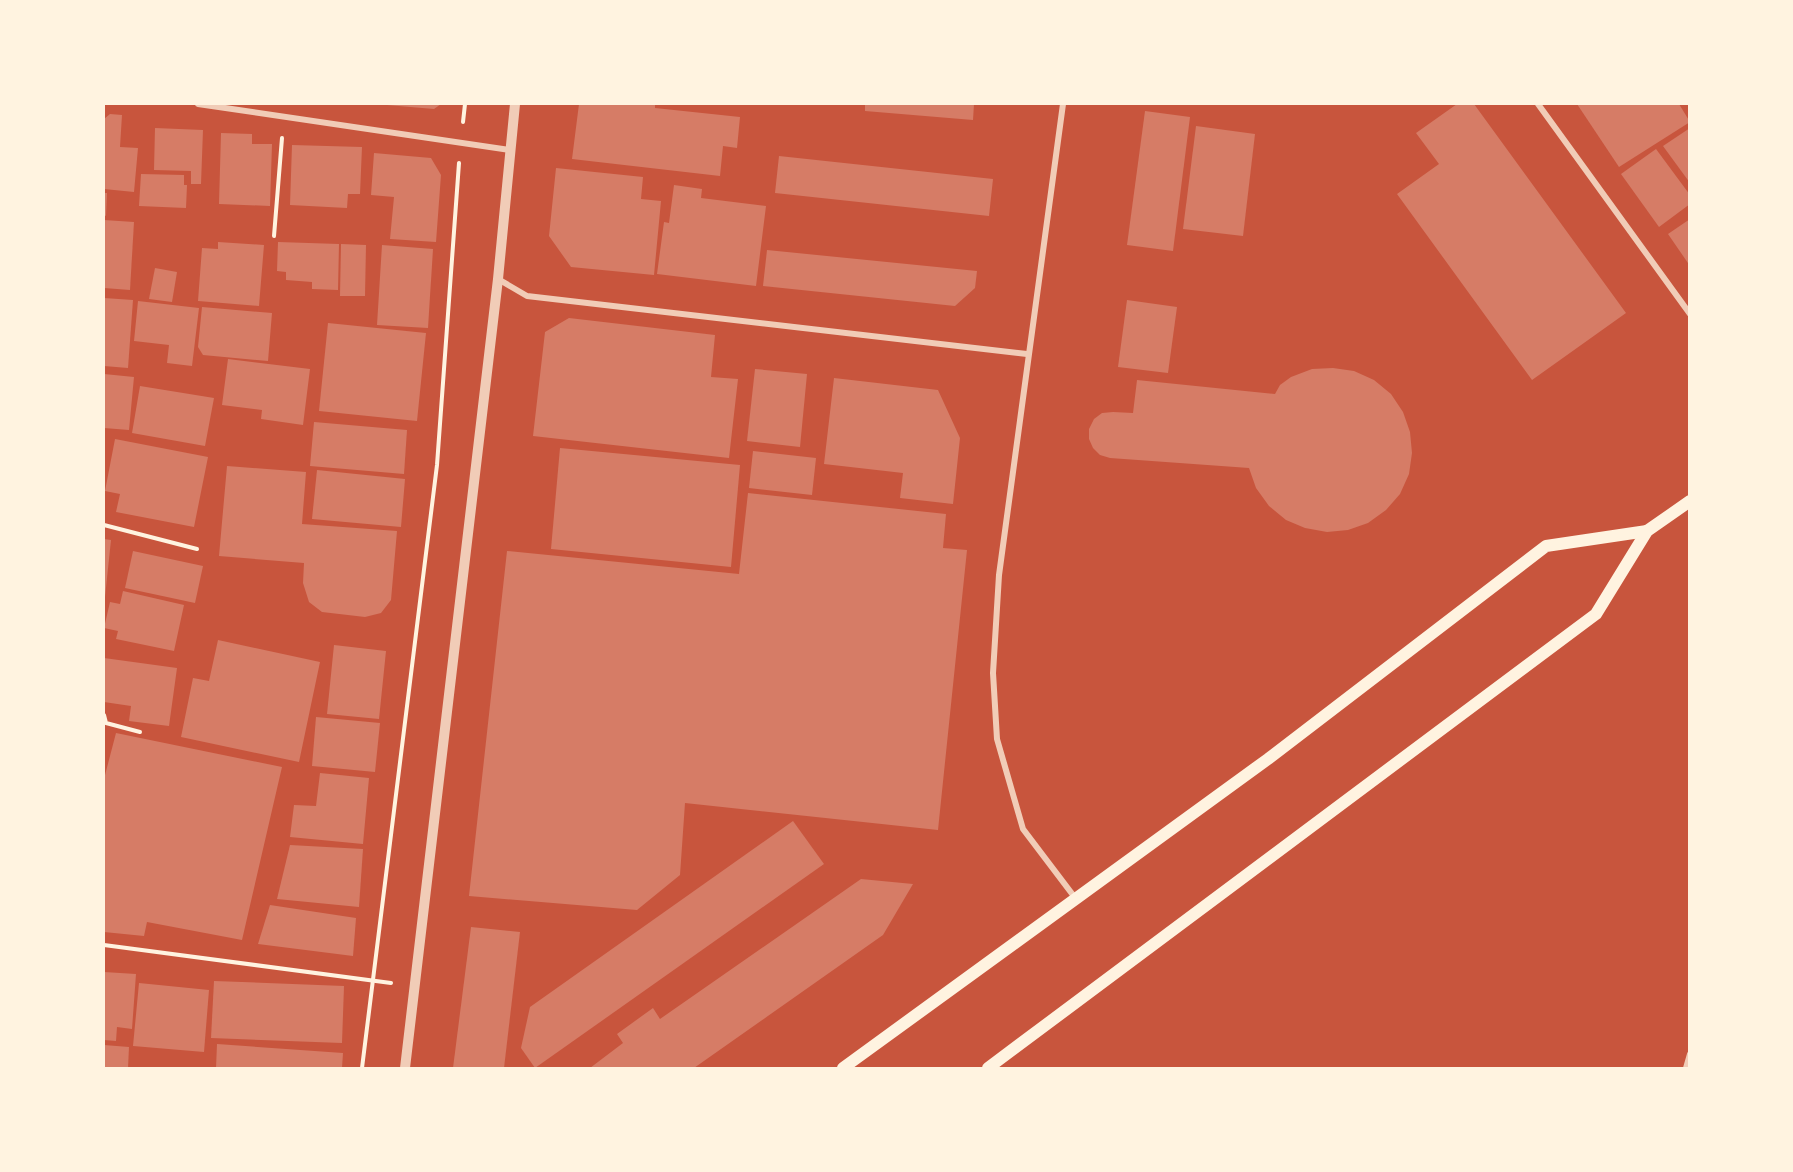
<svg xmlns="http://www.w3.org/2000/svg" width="1793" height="1172" viewBox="0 0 1793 1172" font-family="Cabin,sans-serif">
<rect width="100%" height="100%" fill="#c8553d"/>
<g fill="#d67c66">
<path d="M 387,104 L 441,104 L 434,109 L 387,105 Z"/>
<path d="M 579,104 L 655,104 L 655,108 L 740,117 L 737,148 L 723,146 L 720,176 L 572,159 Z"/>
<path d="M 865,104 L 974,104 L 973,120 L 865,111 Z"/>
<path d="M 1457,104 L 1474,104 L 1626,313 L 1532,380 L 1397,194 L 1439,164 L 1416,133 Z"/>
<path d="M 1577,104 L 1679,104 L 1690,122 L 1619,167 Z"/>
<path d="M 1145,111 L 1190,117 L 1173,251 L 1127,245 Z"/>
<path d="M 110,114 L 122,115 L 120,147 L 138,148 L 134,192 L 104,189 L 104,119 Z"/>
<path d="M 1196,126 L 1255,134 L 1243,236 L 1183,229 Z"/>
<path d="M 155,128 L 203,130 L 201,184 L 191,184 L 191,171 L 154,170 Z"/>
<path d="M 1690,128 L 1690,183 L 1663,146 Z"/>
<path d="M 221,133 L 252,134 L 252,144 L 272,144 L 270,206 L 219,204 Z"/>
<path d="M 292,145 L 362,147 L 360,194 L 348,194 L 347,208 L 290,205 Z"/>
<path d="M 1656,149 L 1690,195 L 1690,204 L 1659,227 L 1621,174 Z"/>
<path d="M 374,153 L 431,158 L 441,175 L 436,242 L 390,239 L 394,197 L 371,195 Z"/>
<path d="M 779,156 L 993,179 L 989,216 L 775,193 Z"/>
<path d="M 556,168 L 643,177 L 641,199 L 661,201 L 654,275 L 571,267 L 549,236 Z"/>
<path d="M 141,174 L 184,175 L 184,185 L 187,185 L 186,208 L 139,206 Z"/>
<path d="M 674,185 L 702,189 L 701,198 L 766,206 L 756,286 L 657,274 L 664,222 L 669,223 Z"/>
<path d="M 104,193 L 107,193 L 106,216 L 104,215 Z"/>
<path d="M 1690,219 L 1690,266 L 1668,234 Z"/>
<path d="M 104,220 L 134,222 L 130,290 L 104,288 Z"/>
<path d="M 218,242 L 264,245 L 259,306 L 198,301 L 202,248 L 218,249 Z"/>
<path d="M 278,242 L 339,244 L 338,290 L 312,289 L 312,282 L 286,280 L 286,272 L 277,271 Z"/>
<path d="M 341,244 L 366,245 L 365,296 L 340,296 Z"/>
<path d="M 382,245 L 433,249 L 428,328 L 377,325 Z"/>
<path d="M 767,250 L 977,271 L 975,288 L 955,306 L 763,286 Z"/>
<path d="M 155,268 L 177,272 L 172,302 L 149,299 Z"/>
<path d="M 104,298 L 133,300 L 128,368 L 104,366 Z"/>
<path d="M 1127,300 L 1177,307 L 1168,373 L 1118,367 Z"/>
<path d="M 138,301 L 199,308 L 192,366 L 167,363 L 169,345 L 134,341 Z"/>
<path d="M 202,307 L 272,313 L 268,361 L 203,355 L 198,347 Z"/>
<path d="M 569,318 L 715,335 L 711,377 L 738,379 L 729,458 L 533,436 L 545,332 Z"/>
<path d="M 328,323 L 426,333 L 417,421 L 319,411 Z"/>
<path d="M 228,359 L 310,369 L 303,425 L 261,419 L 262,410 L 222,405 Z"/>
<path d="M 1333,368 L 1354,371 L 1374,380 L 1391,394 L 1403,412 L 1410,432 L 1412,453 L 1409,474 L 1400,494 L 1386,510 L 1368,523 L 1348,530 L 1327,532 L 1305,528 L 1286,520 L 1269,506 L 1256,488 L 1249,468 L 1110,458 L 1100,455 L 1093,448 L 1089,439 L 1089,429 L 1094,419 L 1102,413 L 1113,412 L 1133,413 L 1137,380 L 1275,394 L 1280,385 L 1291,377 L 1312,369 Z"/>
<path d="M 755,369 L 807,374 L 800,447 L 747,441 Z"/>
<path d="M 104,374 L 134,377 L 129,430 L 104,428 Z"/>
<path d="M 834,378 L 938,390 L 960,438 L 953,504 L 900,498 L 903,473 L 824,464 Z"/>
<path d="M 140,386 L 214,398 L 205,446 L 132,433 Z"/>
<path d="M 314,422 L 407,430 L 404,474 L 310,466 Z"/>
<path d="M 115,439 L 208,457 L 194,527 L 116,512 L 120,494 L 105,491 Z"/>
<path d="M 560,448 L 740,465 L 731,567 L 551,549 Z"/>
<path d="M 753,451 L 816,458 L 812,495 L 749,488 Z"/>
<path d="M 227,466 L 306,472 L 302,524 L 397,531 L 391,600 L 381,613 L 365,617 L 322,612 L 309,602 L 303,583 L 304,563 L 219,556 Z"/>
<path d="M 317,470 L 405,479 L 401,527 L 312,519 Z"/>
<path d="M 748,493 L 946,514 L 943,548 L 967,550 L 938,830 L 685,803 L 680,875 L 637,910 L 469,896 L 507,551 L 739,574 Z"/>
<path d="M 104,539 L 111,540 L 105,597 L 104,597 Z"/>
<path d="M 133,551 L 203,566 L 195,603 L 125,588 Z"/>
<path d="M 123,591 L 184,605 L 174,651 L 116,639 L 118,631 L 104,628 L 110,602 L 120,604 Z"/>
<path d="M 218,640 L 320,662 L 299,762 L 181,737 L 193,678 L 209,681 Z"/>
<path d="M 334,645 L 386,651 L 379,719 L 327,714 Z"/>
<path d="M 104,658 L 177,668 L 169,726 L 129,721 L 131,706 L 104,702 Z"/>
<path d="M 316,717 L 380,723 L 375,772 L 312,766 Z"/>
<path d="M 116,733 L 282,767 L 242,940 L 147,922 L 144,936 L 104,932 L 104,779 Z"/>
<path d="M 320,773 L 369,778 L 363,844 L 290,837 L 294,805 L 316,806 Z"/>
<path d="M 793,821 L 824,864 L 535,1068 L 521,1048 L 530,1007 Z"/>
<path d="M 290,845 L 363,849 L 359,907 L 277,899 Z"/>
<path d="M 861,879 L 913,884 L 883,935 L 694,1068 L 590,1068 L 623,1043 L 617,1034 L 653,1008 L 660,1019 Z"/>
<path d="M 270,905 L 356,918 L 353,956 L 258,944 Z"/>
<path d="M 471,927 L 520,932 L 504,1068 L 453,1068 Z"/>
<path d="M 104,972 L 136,974 L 132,1029 L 117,1027 L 116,1041 L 104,1040 Z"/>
<path d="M 214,981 L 344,986 L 342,1043 L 211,1038 Z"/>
<path d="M 139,983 L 209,990 L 204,1052 L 133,1046 Z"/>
<path d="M 217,1044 L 343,1053 L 342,1068 L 216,1068 Z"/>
<path d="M 104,1045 L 129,1047 L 128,1068 L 104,1068 Z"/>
</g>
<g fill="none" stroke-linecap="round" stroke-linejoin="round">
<g stroke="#fff3e0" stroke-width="4">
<path d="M 463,122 L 465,104"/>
<path d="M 274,236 L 282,138"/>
<path d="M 104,525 L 197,549"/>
<path d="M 104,715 L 106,723 L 140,732"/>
<path d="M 104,945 L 391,983"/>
<path d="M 362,1068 L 437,465 L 459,163"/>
</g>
<g stroke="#f1ccb7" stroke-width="6">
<path d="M 198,104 L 510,150"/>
<path d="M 1063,104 L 999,575 L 993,673 L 997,739 L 1023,829 L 1076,899"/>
<path d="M 1538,104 L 1690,314"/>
<path d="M 498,279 L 527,296 L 1027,354"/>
<path d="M 1686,1068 L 1690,1054"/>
</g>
<path stroke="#f1ccb7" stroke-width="10" d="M 405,1068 L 498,279 L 515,104"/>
<g stroke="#fff3e0" stroke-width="12">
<path d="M 843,1068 L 1268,759 L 1546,546 L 1647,531"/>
<path d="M 988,1068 L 1596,614 L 1647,531 L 1690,501"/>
</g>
</g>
<rect width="1793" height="1172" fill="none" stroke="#fff3e0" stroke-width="210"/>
</svg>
